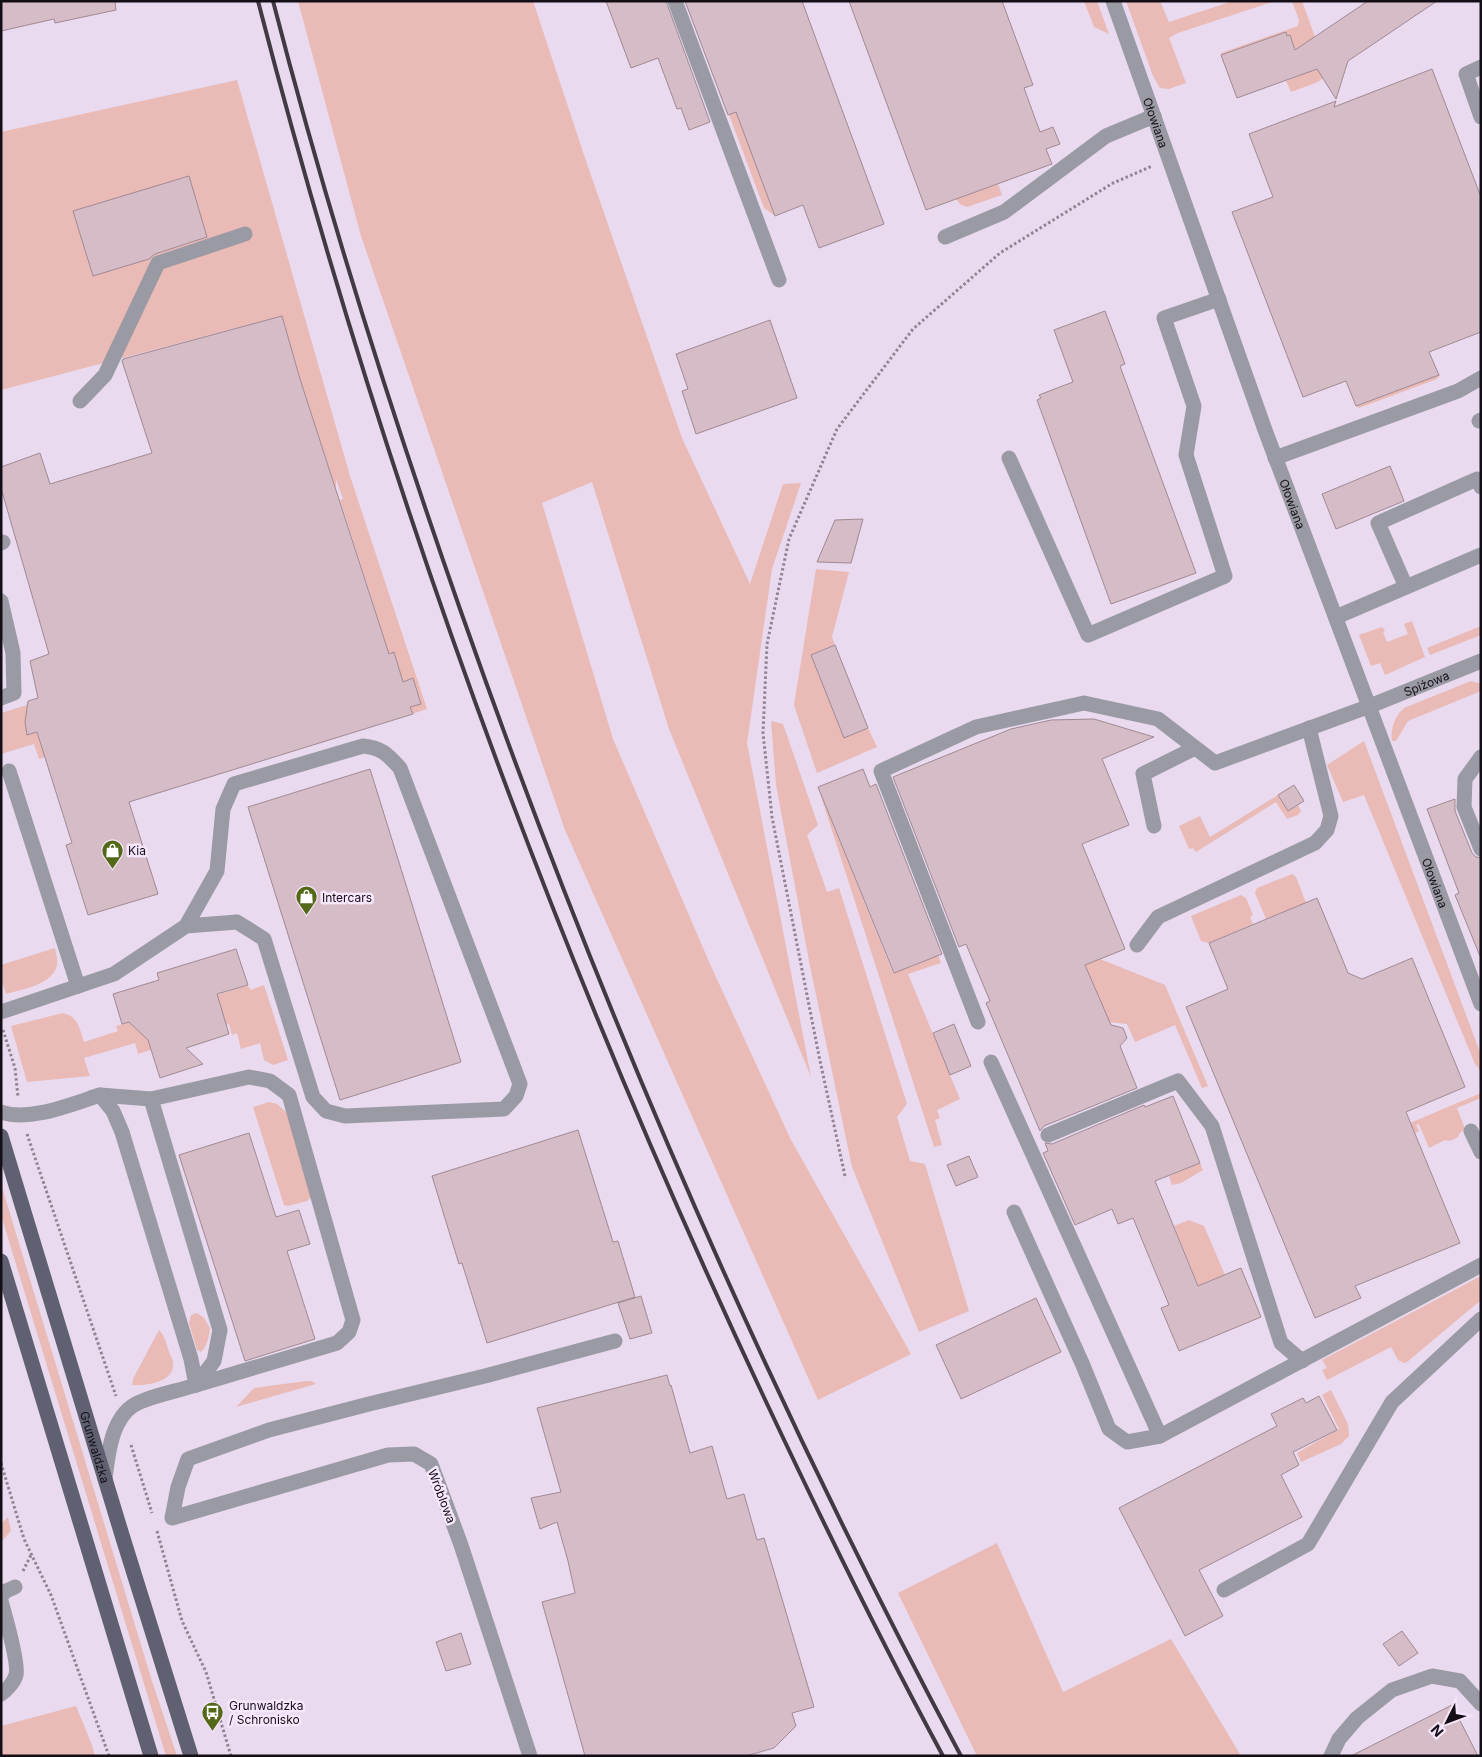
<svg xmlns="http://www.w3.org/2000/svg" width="1482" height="1757" viewBox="0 0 1482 1757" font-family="Inter,sans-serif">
<rect width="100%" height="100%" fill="#e9daef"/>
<g fill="#e9bab6">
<path d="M 298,1 L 533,1 L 585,158 L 682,438 L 750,584 L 783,484 L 801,483 L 772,569 L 747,743 L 811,1077 L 669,729 L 592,482 L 542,503 L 613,739 L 710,964 L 790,1138 L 911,1354 L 818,1400 L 565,830 L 361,236 Z"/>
<path d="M 1084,1 L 1097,1 L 1109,34 L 1094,27 Z"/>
<path d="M 1126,1 L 1160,1 L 1169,22 L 1233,1 L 1275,1 L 1178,33 L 1169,38 L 1186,83 L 1169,89 L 1160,88 L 1153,76 Z"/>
<path d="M 1292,1 L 1302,1 L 1315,37 L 1301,46 L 1323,78 L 1318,82 L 1291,92 L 1286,81 L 1301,75 L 1286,32 L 1221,55 L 1221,53 L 1298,26 L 1299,20 Z"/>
<path d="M 237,80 L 350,476 L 427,709 L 409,715 L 407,708 L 421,703 L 413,679 L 399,683 L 389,652 L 39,759 L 34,744 L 1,754 L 1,713 L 27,705 L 25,722 L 28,735 L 380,625 L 340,500 L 343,499 L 336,479 L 336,489 L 300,379 L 282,316 L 1,390 L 1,132 Z"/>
<path d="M 730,95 L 775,216 L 764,208 L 725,104 Z"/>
<path d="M 998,184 L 1002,195 L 967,207 L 960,204 L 956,199 Z"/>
<path d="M 1441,374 L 1437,379 L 1359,408 L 1356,406 Z"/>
<path d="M 816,569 L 849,572 L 832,637 L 835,645 L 811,655 L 844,737 L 868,728 L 877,747 L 817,773 L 794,705 Z"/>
<path d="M 1412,621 L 1425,657 L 1385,675 L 1380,663 L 1371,666 L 1359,635 L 1382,627 L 1385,631 L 1383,632 L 1387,642 L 1408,634 L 1404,624 Z"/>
<path d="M 1481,626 L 1481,635 L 1430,655 L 1427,648 Z"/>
<path d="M 1471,681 L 1481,684 L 1481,691 L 1408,721 L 1396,741 L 1392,741 C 1390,729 1395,716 1404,708 Z"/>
<path d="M 771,721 L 783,724 L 818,825 L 807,835 L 827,892 L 839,888 L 907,1104 L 897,1117 L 910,1161 L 925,1164 L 969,1311 L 919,1332 L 852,1167 L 810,966 L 776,785 Z"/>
<path d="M 1364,741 L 1481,1055 L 1481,1074 L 1478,1067 L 1475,1064 L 1364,795 L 1343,802 L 1327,765 Z"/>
<path d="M 818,787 L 893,973 L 938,955 L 941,963 L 908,974 L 960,1099 L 937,1110 L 940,1118 L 935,1120 L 942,1145 L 934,1147 Z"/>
<path d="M 1278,795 L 1288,811 L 1298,805 L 1301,811 L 1298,815 L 1287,819 L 1276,802 L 1196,852 L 1193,848 L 1189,849 L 1179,826 L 1200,816 L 1210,837 Z"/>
<path d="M 1292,874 L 1296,877 L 1306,903 L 1266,919 L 1255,893 L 1257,888 Z"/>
<path d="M 1241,895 L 1246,898 L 1253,915 L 1250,917 L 1253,924 L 1209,943 L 1201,941 L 1191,916 Z"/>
<path d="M 55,948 C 56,953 58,960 57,965 C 53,985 22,989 6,994 L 1,979 L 1,965 Z"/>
<path d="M 1100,959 L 1165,985 L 1208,1086 L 1202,1088 L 1175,1025 L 1135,1042 L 1127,1024 L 1109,1022 L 1085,965 Z"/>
<path d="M 264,985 L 288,1060 L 273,1065 L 264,1060 L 260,1043 L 241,1049 L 237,1033 L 232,1035 L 229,1024 L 206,1032 L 209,1041 L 186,1048 L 179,1041 L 138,1054 L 135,1043 L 84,1058 L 90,1076 L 27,1082 L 11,1026 L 63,1013 C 79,1017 79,1028 84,1042 L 118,1031 L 116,1026 L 243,987 L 248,986 L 251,990 Z"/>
<path d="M 1481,1093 L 1481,1098 L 1457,1108 L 1465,1129 L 1459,1134 L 1458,1137 L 1450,1141 L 1445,1140 L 1429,1148 L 1419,1124 L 1416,1125 L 1419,1131 L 1415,1133 L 1410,1123 Z"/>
<path d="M 269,1102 L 277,1104 L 288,1114 L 311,1197 L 307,1201 L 288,1206 L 284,1205 L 253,1107 Z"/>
<path d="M 1200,1163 L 1203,1170 L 1181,1183 L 1172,1185 L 1169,1176 Z"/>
<path d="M 1,1184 L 152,1681 L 177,1756 L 166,1756 L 1,1215 Z"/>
<path d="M 1189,1220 L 1204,1226 L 1225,1275 L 1209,1281 L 1211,1288 L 1201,1292 L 1174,1226 Z"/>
<path d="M 1481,1276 L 1481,1300 L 1407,1362 L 1404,1363 L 1398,1360 L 1391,1347 L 1327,1380 L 1322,1370 L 1327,1368 L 1322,1360 Z"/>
<path d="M 197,1313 L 204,1318 L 210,1328 C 209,1336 207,1347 201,1352 L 197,1350 L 189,1323 L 191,1315 Z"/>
<path d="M 159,1330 C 165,1336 166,1343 169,1352 C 171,1356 174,1362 173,1367 C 171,1383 144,1386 132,1385 L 133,1379 Z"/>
<path d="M 306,1381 L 312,1381 L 316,1384 L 236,1407 L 254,1388 Z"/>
<path d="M 1331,1390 L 1348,1424 L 1349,1436 L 1341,1444 L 1301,1462 L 1297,1453 L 1339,1429 L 1322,1395 Z"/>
<path d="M 8,1517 L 11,1531 L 1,1542 L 1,1524 Z"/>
<path d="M 997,1543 L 1063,1692 L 1171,1639 L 1241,1756 L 977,1756 L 898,1593 Z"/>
<path d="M 76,1706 L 92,1745 L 95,1756 L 1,1756 L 1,1726 Z"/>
</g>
<g fill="#d5bcc6" stroke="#a08993">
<path d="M 1,1 L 115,1 L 116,10 L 55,23 L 54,19 L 1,31 Z"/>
<path d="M 606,1 L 666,1 L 710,122 L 689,130 L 681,108 L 677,109 L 658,58 L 631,68 Z"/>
<path d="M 685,1 L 802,1 L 884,224 L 819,248 L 803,205 L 775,216 L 736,112 L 728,115 Z"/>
<path d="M 849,1 L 1002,1 L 1033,85 L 1024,88 L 1040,132 L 1053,127 L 1060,144 L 1046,149 L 1052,164 L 926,210 Z"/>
<path d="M 1368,1 L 1437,1 L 1348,61 L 1336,99 L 1317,69 L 1237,98 L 1221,55 L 1286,32 L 1287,36 L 1290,35 L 1295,50 Z"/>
<path d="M 1432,69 L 1481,197 L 1481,332 L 1429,352 L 1439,375 L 1356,406 L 1346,381 L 1303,397 L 1232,212 L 1273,197 L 1249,134 L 1336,101 L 1334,107 Z"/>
<path d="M 189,176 L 207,237 L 155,254 L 149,259 L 93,276 L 73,211 Z"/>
<path d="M 1105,311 L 1125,364 L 1120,366 L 1196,573 L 1111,604 L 1037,400 L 1041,398 L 1039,395 L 1073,382 L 1054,330 Z"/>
<path d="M 282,316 L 300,379 L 389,654 L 394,652 L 403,682 L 413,678 L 421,704 L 410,707 L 413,714 L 129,802 L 158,894 L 88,915 L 66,845 L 72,843 L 37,732 L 27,735 L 25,722 L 28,701 L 38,698 L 30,661 L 49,654 L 1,488 L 1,467 L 40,453 L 50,484 L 152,453 L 122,361 L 123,359 Z"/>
<path d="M 770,320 L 797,398 L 696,434 L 682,391 L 688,389 L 676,354 Z"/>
<path d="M 1390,466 L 1404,501 L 1336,529 L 1322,494 Z"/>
<path d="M 863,519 L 851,563 L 817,562 L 835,520 Z"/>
<path d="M 835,645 L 868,728 L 844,738 L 811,655 Z"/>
<path d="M 1094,719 L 1154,737 L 1102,759 L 1129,825 L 1082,844 L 1125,949 L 1085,965 L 1111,1025 L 1123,1028 L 1127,1038 L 1120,1046 L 1137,1088 L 1044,1126 L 1040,1131 L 986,1003 L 990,1001 L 966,944 L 959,947 L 893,777 L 1011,729 L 1051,720 Z"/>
<path d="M 370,769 L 461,1062 L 340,1100 L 248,807 Z"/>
<path d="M 863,769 L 870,787 L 876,784 L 942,954 L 894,973 L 818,787 Z"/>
<path d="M 1294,785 L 1304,801 L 1288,811 L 1278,795 Z"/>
<path d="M 1455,799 L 1455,811 L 1472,853 L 1476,857 L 1481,858 L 1480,956 L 1455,895 L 1459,893 L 1427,809 Z"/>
<path d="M 1317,898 L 1348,973 L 1362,979 L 1412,958 L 1465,1087 L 1406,1112 L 1460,1243 L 1355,1286 L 1361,1298 L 1315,1318 L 1186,1007 L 1228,989 L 1209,943 Z"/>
<path d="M 236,949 L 248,985 L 217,994 L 229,1034 L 186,1048 L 203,1064 L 160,1078 L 148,1040 L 129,1022 L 122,1024 L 113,994 L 159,980 L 157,973 Z"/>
<path d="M 954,1024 L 971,1066 L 950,1075 L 933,1033 Z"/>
<path d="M 1173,1096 L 1200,1163 L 1155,1181 L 1198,1286 L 1241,1268 L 1261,1317 L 1179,1351 L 1161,1308 L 1169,1305 L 1133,1218 L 1118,1224 L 1112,1209 L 1075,1225 L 1043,1153 L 1048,1151 L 1045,1143 L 1052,1144 L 1144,1105 L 1145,1107 Z"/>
<path d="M 578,1130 L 613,1242 L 618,1241 L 635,1297 L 487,1343 L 462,1263 L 459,1264 L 432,1176 Z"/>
<path d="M 249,1133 L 276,1217 L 299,1210 L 310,1244 L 287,1251 L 315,1339 L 245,1361 L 179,1155 Z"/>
<path d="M 969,1156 L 978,1177 L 956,1186 L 947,1165 Z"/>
<path d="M 641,1296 L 652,1333 L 630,1339 L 618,1303 Z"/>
<path d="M 1036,1298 L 1061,1352 L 961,1399 L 936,1345 Z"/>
<path d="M 667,1375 L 670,1386 L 671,1385 L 690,1453 L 712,1446 L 727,1499 L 744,1494 L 757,1540 L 764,1538 L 814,1707 L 792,1713 L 796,1726 L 774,1748 L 746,1756 L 585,1756 L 542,1602 L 575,1593 L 568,1561 L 557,1522 L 540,1529 L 531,1498 L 561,1492 L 537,1408 Z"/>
<path d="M 1319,1396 L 1337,1430 L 1293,1452 L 1299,1465 L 1281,1475 L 1302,1517 L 1199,1570 L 1223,1616 L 1185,1636 L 1119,1508 L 1277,1426 L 1271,1414 L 1303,1398 L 1306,1403 Z"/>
<path d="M 1402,1631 L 1418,1653 L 1399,1666 L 1383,1644 Z"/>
<path d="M 461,1633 L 471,1664 L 446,1671 L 436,1642 Z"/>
<path d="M 1452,1705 L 1478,1756 L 1351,1756 Z"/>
</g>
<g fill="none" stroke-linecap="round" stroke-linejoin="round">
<g stroke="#8f8493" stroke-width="3" stroke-dasharray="2.5 2.5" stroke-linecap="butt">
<path d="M 3,1030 L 15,1068 L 18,1097"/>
<path d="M 27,1134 L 116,1396"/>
<path d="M 845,1176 L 819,1056 L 772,817 L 763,733 L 767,644 L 789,539 L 837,429 L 913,329 L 1000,253 L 1113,183 L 1152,166"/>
<path d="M 131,1445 L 152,1513"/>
<path d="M 1,1463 L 24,1539 L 51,1595 L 109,1756"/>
<path d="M 157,1531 L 182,1621 L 206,1672 L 231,1756"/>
<path d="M 23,1571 L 31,1555"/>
</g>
<g stroke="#999aa4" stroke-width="15">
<path d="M 675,1 L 779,280"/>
<path id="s1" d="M 1113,1 L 1265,430 L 1481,1004"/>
<path d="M 1481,67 L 1466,74 L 1481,117"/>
<path d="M 945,237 L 1004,212 L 1106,136 L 1154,116"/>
<path d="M 80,401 L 105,375 L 158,263 L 245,234"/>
<path d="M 1479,421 L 1481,420"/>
<path d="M 1009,458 L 1088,635 L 1225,576 L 1186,455 L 1194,406 L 1164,318 L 1219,299"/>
<path d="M 1275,458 L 1458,391 L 1481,378"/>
<path d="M 1,543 L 3,542"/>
<path d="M 1406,587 L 1378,523 L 1477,479 L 1481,487"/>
<path d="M 1,601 L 13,653 L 14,693 L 1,698"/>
<path d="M 1336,617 L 1481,555"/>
<path d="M 1481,757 L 1465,779 L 1464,807 L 1481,849"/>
<path d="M 9,771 L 78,986"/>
<path d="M 1154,826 L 1143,774 L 1195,748"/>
<path d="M 1137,945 L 1158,917 L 1315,843 L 1327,830 L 1331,816 L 1309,728"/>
<path d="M 1,1012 L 114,974 L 186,926 L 217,871 L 223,809 L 234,784 L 363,746 C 382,748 387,754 400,768 L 520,1084 L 516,1096 L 504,1109 L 345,1116 L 326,1111 L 313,1097 L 264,939 L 237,922 L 186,926"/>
<path id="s2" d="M 978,1022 L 881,771 L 976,727 L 1084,703 L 1158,719 L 1215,763 L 1370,706 L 1481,661"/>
<path d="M 991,1062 L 1160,1436 L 1481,1265"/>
<path d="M 100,1095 L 151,1099 L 249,1077 L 270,1081 L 289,1095 L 353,1320 L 349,1332 L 337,1343 L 196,1385"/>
<path d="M 151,1099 L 220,1330 L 214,1361 L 196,1385"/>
<path d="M 1,1112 C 30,1122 72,1104 100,1095 L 113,1111 L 122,1132 L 191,1359 L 196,1385 C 178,1391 158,1394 140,1402 C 112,1413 108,1453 105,1479"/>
<path d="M 1471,1131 L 1481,1152"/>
<path d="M 1048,1135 L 1178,1081 L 1212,1126 L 1281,1343 L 1302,1361"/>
<path d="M 1014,1212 L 1082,1363 L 1109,1429 L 1127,1442 L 1160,1436"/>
<path d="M 1224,1590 L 1308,1544 L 1392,1402 L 1481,1319"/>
<path d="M 1,1596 L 6,1591 L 15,1587"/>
<path d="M 1,1601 C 5,1615 19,1664 16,1675 C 14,1682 7,1690 1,1694"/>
<path d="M 530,1756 L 461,1545 L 431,1464 L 414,1454 L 388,1455 L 172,1518 L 178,1487 L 188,1459 L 269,1430 L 369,1404 L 485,1376 L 615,1341"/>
<path d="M 1331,1756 L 1339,1739 L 1357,1718 L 1392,1690 L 1432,1676 L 1460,1681 L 1481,1704"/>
</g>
<g stroke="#5f6071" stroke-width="15">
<path id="s3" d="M 1,1136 L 122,1535 L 191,1756"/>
<path d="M 1,1261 L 151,1756"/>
</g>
<g stroke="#413943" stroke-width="4">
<path d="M 258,1 C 383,485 556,956 769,1408 C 824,1525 881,1641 943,1756"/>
<path d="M 273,1 C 326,207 390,409 460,609 C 598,1003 764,1387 961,1756"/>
</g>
</g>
<defs>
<symbol id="shop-pin" viewBox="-11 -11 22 30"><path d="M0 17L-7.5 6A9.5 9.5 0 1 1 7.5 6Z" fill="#536918" stroke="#f6e7fc"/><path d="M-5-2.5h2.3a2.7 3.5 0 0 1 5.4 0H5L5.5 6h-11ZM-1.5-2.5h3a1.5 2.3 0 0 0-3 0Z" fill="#fff"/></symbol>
<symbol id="bus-pin" viewBox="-11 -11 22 30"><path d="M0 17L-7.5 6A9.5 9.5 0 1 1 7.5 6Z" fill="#536918" stroke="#f6e7fc"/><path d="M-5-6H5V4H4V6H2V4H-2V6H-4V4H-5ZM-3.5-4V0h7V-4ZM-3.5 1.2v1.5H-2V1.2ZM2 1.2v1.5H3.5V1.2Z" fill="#fff"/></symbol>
</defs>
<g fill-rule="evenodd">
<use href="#shop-pin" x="100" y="838" width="25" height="34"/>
<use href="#shop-pin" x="294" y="884" width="25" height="34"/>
<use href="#bus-pin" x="200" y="1700" width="25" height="34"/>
</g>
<g text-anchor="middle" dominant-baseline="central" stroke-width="5" stroke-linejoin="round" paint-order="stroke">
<g font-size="12" fill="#140f16" stroke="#f6e7fc">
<text stroke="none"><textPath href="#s1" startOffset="129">Ołowiana</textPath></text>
<text stroke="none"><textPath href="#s1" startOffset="534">Ołowiana</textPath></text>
<text stroke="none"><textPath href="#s2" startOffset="858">Spiżowa</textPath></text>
<text stroke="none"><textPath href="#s1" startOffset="939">Ołowiana</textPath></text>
<text stroke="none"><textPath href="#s3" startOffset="325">Grunwaldzka</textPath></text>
<text transform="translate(442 1496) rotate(69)">Wróblowa</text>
</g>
<g font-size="12" fill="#140f16" stroke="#f6e7fc" text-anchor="start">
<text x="128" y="850">Kia</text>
<text x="322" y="897">Intercars</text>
<text x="229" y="1705">Grunwaldzka<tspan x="229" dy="14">/ Schronisko</tspan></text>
</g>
</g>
<rect width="1482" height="1757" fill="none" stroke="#140f16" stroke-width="5"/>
<g transform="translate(1447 1722) rotate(228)" stroke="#f6e7fc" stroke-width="4" paint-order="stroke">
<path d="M0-4L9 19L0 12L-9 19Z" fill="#140f16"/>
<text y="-8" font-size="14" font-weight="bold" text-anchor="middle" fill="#140f16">N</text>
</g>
</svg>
